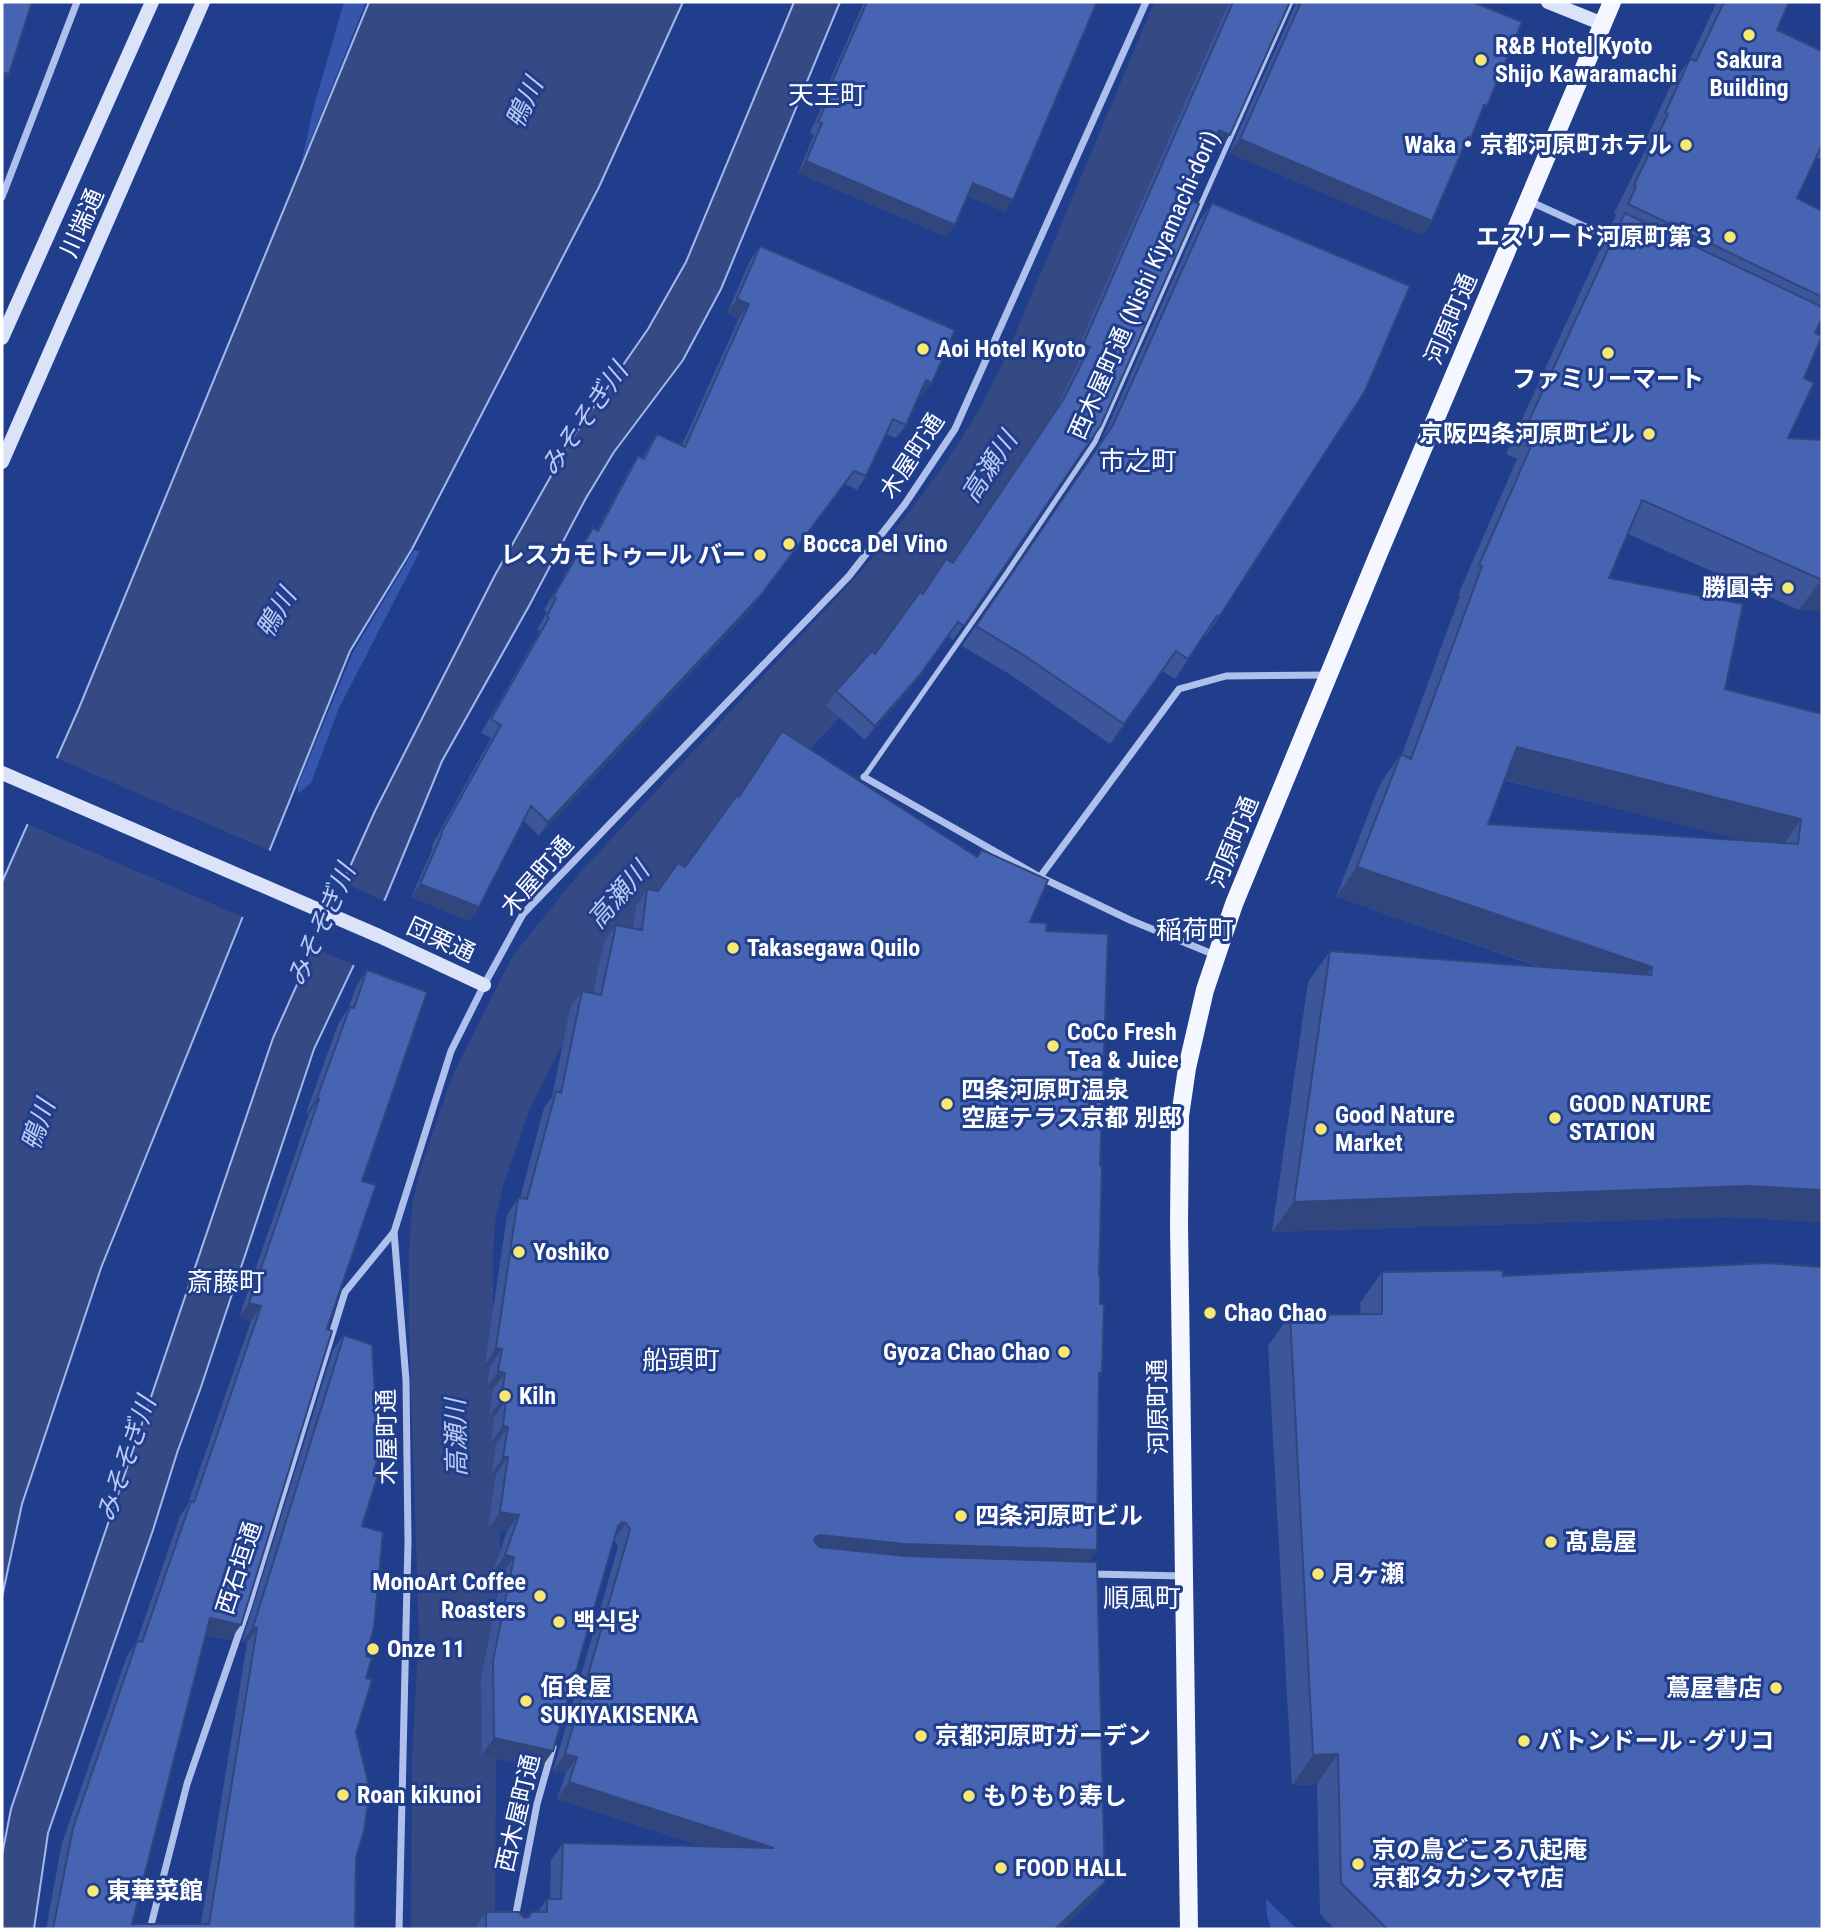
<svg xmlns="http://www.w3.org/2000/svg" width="1824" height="1931" viewBox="0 0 1824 1931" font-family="'Roboto Condensed','Noto Sans JP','Noto Sans KR',sans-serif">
<rect width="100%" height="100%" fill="#213e8d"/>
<g fill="#3556aa">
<path d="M 344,2 L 366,2 L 301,164 L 314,106 Z"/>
<path d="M 414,550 L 420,551 L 339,708 L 311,783 L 298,794 L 298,785 L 353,652 Z"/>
<path d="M 1266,1899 L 1297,1929 L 1271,1929 L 1267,1916 Z"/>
</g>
<g fill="#354984" stroke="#a3b9ed" stroke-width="2">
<path d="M 369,2 L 683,2 L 599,187 L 412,549 L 350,651 L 101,1268 L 22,1504 L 2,1597 L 2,882 L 79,708 Z"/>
<path d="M 794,2 L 840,2 L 721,289 L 683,360 L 614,452 L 586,498 L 529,606 L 442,761 L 386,897 L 314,1049 L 201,1387 L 177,1453 L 153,1530 L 48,1833 L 34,1929 L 2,1929 L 2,1855 L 11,1809 L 273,1038 L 375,811 L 495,575 L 573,437 L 648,329 L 686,262 Z"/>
</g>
<g fill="#213e8d">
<path d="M 54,757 L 273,852 L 245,918 L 25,823 Z"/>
<path d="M 340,881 L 387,902 L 356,966 L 310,946 Z"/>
</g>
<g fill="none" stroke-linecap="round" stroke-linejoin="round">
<path stroke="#354984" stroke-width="84" d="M 453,1929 L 454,1760 L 461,1633 L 451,1328 L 451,1253 L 454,1210 L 463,1174 L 490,1095 L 548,979 L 611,901 L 888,604 C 933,552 976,497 1011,438 C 1022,420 1031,400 1041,381 L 1200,2"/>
<path stroke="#afc0ec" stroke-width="5" d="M 864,777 L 1004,577 L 1095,442 L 1291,2"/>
<g stroke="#afc0ec" stroke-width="7">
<path d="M 2,197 L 77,2"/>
<path d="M 1529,201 L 1614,240"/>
<path d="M 864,777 L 1040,877 L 1179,689 L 1226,676 L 1328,675"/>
<path d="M 1040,877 L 1130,920 L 1215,955"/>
<path d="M 1091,1574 L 1184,1576"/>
<path d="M 150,1929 L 187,1784 L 248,1607 L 345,1292 L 394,1232"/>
<path d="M 399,1929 L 408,1541 L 406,1380 L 394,1232 L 451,1051 L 484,985 L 523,914 L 849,576 L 905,504 L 955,429 L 1146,2"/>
<path d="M 513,1929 L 537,1804 L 553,1747"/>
</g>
<g stroke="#dbe3f9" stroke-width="14">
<path d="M 1548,2 L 1603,24"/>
<path d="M 2,338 L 152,2"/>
<path d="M 2,462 L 203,2"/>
<path d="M 2,773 L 379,936 L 484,985"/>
</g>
<path stroke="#f4f7ff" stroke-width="18" d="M 1189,1929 L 1179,1224 L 1180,1116 L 1187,1068 L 1205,990 L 1234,904 L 1378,555 L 1612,2"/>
</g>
<g fill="#3c5699" fill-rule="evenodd">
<path d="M 864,2 L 1097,2 L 1005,212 L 968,196 L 947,237 L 798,173 L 814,135 L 810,133 L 826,97 L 823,96 Z"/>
<path d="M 1229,2 L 1290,2 L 1220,149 L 1212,146 L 1189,200 L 1101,425 L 953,640 L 948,636 L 909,690 L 865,740 L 826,706 L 836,691 L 875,654 L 922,594 L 946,559 L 953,563 L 1053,415 L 1079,361 L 1073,359 Z"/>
<path d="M 1295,2 L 1473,2 L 1480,116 L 1471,138 L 1462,150 L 1432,221 L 1422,235 L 1229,153 L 1296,4 Z"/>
<path d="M 1717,2 L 1789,2 L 1777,30 L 1822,51 L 1822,156 L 1820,159 L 1816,157 L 1797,198 L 1822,211 L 1822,318 L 1815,333 L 1788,438 L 1822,440 L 1822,611 L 1799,610 L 1628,534 L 1609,578 L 1725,689 L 1822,714 L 1822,1222 L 1726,1217 L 1272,1232 L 1308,982 L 1330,951 L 1540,967 L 1336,897 L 1380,784 L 1401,754 L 1402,754 L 1460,596 L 1458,595 L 1517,459 L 1506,454 L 1603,243 L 1610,233 L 1608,232 L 1616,215 L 1614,213 L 1649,143 L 1645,141 L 1670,87 L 1690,59 ZM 1504,780 L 1743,840 L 1488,824 Z"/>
<path d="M 1212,203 L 1219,617 L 1205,637 L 1204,636 L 1175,679 L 1163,671 L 1110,744 L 1011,675 L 962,646 L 1100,444 L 1198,223 Z"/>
<path d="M 760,246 L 922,396 L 919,395 L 906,425 L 896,438 L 886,434 L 866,476 L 857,490 L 845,484 L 752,608 L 539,836 L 524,821 L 469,921 L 411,897 L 433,848 L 431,847 L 491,738 L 481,733 L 540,631 L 537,630 L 547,612 L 544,610 L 584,541 L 593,528 L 597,530 L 629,470 L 638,456 L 642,458 L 648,448 L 657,434 L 682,445 L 739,318 L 727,313 L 751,259 Z"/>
<path d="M 782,731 L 1030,922 L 1046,931 L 1100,1166 L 1099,1276 L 1102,1373 L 1099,1377 L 1097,1550 L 1089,1562 L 1105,1882 L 1093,1899 L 1061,1929 L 474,1929 L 486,1912 L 524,1918 L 527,1917 L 531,1912 L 538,1912 L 547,1899 L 550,1899 L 551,1860 L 563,1843 L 705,1847 L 557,1799 L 566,1773 L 553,1771 L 618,1547 L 614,1539 L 553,1751 L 541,1768 L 482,1755 L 481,1677 L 502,1574 L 493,1572 L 507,1531 L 488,1529 L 496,1474 L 492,1474 L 496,1444 L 491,1443 L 494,1417 L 489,1417 L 493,1389 L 487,1388 L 490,1366 L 485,1365 L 507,1215 L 518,1198 L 520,1198 L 544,1108 L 552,1097 L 570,1008 L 582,991 L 593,994 L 604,942 L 616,925 L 633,928 L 636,906 L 647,889 L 658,891 L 685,867 L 739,796 Z"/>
<path d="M 367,970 L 362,1181 L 327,1329 L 230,1640 L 206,1635 L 132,1924 L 201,1924 L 247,1643 L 242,1642 L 333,1350 L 344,1335 L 374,1470 L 362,1526 L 366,1678 L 356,1732 L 355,1929 L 46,1929 L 62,1843 L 127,1656 L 137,1641 L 180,1516 L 187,1506 L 251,1321 L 239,1317 L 309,1114 L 306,1113 L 339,1022 L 348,1009 L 357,985 Z"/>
<path d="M 1382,1272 L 1503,1276 L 1822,1929 L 1335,1929 L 1320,1914 L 1317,1784 L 1292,1785 L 1268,1346 L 1290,1315 L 1361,1314 L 1360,1303 Z"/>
</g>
<g fill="#31467d">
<path d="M 5,73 L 9,74 L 2,85 Z"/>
<path d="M 831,84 L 834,85 L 826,97 L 823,96 Z"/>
<path d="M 1219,130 L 1230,135 L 1220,149 L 1209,145 Z"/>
<path d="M 1240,139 L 1432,221 L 1422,235 L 1229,153 Z"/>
<path d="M 806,161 L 955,225 L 947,237 L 798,173 Z"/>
<path d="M 973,183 L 1013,200 L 1005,212 L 965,195 Z"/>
<path d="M 737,299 L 749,304 L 739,318 L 727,313 Z"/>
<path d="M 926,380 L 932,383 L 922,396 L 917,394 Z"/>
<path d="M 854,471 L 752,608 L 539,836 L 548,822 Z"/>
<path d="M 1821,580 L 1822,580 L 1822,611 L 1799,610 Z"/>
<path d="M 948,636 L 909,690 L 865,740 L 875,726 Z"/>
<path d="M 1517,747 L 1801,819 L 1780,850 L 1495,777 Z"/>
<path d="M 1357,867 L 1652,967 L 1631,997 L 1336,897 Z"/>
<path d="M 420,884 L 479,907 L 469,921 L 411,897 Z"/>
<path d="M 317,1098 L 319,1099 L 309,1114 L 306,1113 Z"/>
<path d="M 1747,1186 L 1822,1190 L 1822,1222 L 1726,1217 L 1272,1232 L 1294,1202 Z"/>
<path d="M 249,1303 L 261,1306 L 251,1321 L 239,1317 Z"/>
<path d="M 496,1348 L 502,1349 L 490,1366 L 485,1365 Z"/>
<path d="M 498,1371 L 505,1373 L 493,1389 L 487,1388 Z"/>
<path d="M 501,1400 L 506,1401 L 494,1417 L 489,1417 Z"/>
<path d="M 503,1426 L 508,1427 L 496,1444 L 491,1443 Z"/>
<path d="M 503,1457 L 508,1457 L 496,1474 L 492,1474 Z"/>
<path d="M 500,1512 L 519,1515 L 507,1531 L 488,1529 Z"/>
<path d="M 622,1522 L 626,1523 L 614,1539 L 618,1526 Z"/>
<path d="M 820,1535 L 1097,1550 L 1086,1567 L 809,1552 L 815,1537 Z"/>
<path d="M 505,1555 L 514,1557 L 502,1574 L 493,1572 Z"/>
<path d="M 210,1618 L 241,1625 L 230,1640 L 199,1633 Z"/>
<path d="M 253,1627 L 257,1628 L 247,1643 L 242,1642 Z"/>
<path d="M 494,1738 L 553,1751 L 541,1768 L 482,1755 Z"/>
<path d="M 565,1754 L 577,1757 L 566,1773 L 553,1771 Z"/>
<path d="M 1338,1754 L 1317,1784 L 1292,1785 L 1313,1755 Z"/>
<path d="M 569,1782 L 774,1848 L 762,1865 L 557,1799 Z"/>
<path d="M 1105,1882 L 1093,1899 L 1061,1929 L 1055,1929 Z"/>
</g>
<g fill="#4664b2" stroke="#31467d" stroke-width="2" fill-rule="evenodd">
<path d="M 2,2 L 32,2 L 9,74 L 5,73 L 2,84 Z"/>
<path d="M 867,2 L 1097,2 L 1013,200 L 973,183 L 955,225 L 806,161 L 822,123 L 818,122 L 834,85 L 831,84 Z"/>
<path d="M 1233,2 L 1290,2 L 1230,135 L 1219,130 L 1189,200 L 1199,204 L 1101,425 L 964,626 L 958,622 L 919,676 L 875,726 L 836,691 L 872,651 L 875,654 L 920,592 L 923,594 L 946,559 L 953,563 L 1063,400 L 1090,347 L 1083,344 Z"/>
<path d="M 1301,2 L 1473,2 L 1522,22 L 1487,106 L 1484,105 L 1471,138 L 1468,137 L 1432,221 L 1240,139 Z"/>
<path d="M 1724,2 L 1789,2 L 1777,30 L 1822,51 L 1822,145 L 1797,198 L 1822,211 L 1822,297 L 1628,204 L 1636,186 L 1634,185 L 1668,114 L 1665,113 L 1690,59 L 1696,61 Z"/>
<path d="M 1212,203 L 1410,286 L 1365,391 L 1219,617 L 1217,616 L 1188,659 L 1176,651 L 1124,724 L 1025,656 L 976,626 L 1113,425 Z"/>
<path d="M 1625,213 L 1822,307 L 1822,318 L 1815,333 L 1822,336 L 1804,378 L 1814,383 L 1788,438 L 1822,440 L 1822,580 L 1642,500 L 1609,578 L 1743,604 L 1725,689 L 1822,714 L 1822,1190 L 1747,1186 L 1294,1202 L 1330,951 L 1651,975 L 1652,967 L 1357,867 L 1401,754 L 1411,759 L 1482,566 L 1479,565 L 1539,428 L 1528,423 ZM 1517,747 L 1801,819 L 1798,844 L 1488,824 Z"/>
<path d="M 760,246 L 955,330 L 932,383 L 926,380 L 906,425 L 893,419 L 866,476 L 854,471 L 761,595 L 548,822 L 531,806 L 479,907 L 420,884 L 442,834 L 441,833 L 501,725 L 491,719 L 549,618 L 547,616 L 556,598 L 553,597 L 593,528 L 598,531 L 638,456 L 644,459 L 657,434 L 685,447 L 749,304 L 737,299 Z"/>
<path d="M 782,731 L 977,857 L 982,850 L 1048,880 L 1030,922 L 1047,923 L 1046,931 L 1108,934 L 1100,1166 L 1102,1166 L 1099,1276 L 1100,1276 L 1100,1304 L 1104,1304 L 1102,1373 L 1099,1373 L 1097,1550 L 905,1544 L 820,1535 L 815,1537 L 814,1541 L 819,1547 L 905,1556 L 1097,1562 L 1105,1882 L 1055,1929 L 486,1929 L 486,1912 L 519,1912 L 524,1918 L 529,1917 L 531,1912 L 547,1912 L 547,1899 L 561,1899 L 563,1843 L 774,1848 L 569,1782 L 577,1757 L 565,1754 L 630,1530 L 626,1523 L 622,1522 L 618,1526 L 553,1751 L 494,1738 L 493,1661 L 514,1557 L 505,1555 L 519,1515 L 500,1512 L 508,1457 L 503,1457 L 508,1427 L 503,1426 L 506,1401 L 501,1400 L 505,1373 L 498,1371 L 502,1349 L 496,1348 L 518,1198 L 527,1199 L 556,1091 L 561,1093 L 582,991 L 601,995 L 616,925 L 642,930 L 647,889 L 658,891 L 678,863 L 685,867 L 737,795 L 739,797 Z"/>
<path d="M 367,970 L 427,992 L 362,1181 L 376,1185 L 327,1329 L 332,1331 L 241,1625 L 210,1618 L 132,1924 L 209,1924 L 257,1628 L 253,1627 L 344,1335 L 372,1345 L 379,1455 L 374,1470 L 379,1472 L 362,1526 L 383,1532 L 374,1627 L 366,1656 L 372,1658 L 366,1678 L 372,1680 L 356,1732 L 367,1777 L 369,1797 L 364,1831 L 356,1858 L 355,1929 L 53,1929 L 73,1828 L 137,1641 L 142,1642 L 191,1501 L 194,1502 L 261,1306 L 249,1303 L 319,1099 L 317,1098 L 350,1007 L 354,1008 Z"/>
<path d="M 1766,1263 L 1822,1267 L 1822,1929 L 1387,1929 L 1341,1883 L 1338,1754 L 1313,1755 L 1290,1315 L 1382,1314 L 1382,1272 L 1503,1270 L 1503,1276 Z"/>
</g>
<g fill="#f8e871" stroke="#213e8d" stroke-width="2.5">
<circle cx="1749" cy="35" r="7"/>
<circle cx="1481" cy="60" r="7"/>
<circle cx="1686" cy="145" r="7"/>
<circle cx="1730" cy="237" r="7"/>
<circle cx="923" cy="349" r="7"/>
<circle cx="1608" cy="353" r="7"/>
<circle cx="1649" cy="434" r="7"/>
<circle cx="789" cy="544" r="7"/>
<circle cx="760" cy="555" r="7"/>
<circle cx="1788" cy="588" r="7"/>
<circle cx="733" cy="948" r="7"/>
<circle cx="1053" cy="1046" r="7"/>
<circle cx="947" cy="1104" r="7"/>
<circle cx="1555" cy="1118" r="7"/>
<circle cx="1321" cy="1129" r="7"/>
<circle cx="519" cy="1252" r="7"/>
<circle cx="1210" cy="1313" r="7"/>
<circle cx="1064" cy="1352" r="7"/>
<circle cx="505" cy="1396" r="7"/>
<circle cx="961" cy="1516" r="7"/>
<circle cx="1551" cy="1542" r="7"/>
<circle cx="1318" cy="1574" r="7"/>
<circle cx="540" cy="1596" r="7"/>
<circle cx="559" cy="1622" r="7"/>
<circle cx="373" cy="1649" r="7"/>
<circle cx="1776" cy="1688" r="7"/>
<circle cx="526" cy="1701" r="7"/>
<circle cx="921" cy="1736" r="7"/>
<circle cx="1524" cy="1741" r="7"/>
<circle cx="343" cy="1795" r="7"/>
<circle cx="969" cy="1796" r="7"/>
<circle cx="1358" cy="1864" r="7"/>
<circle cx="1001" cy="1868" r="7"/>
<circle cx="93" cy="1891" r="7"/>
</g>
<g text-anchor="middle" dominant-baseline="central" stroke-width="6" stroke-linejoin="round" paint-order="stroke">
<g font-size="24" font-weight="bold" fill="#fff" stroke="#213e8d" text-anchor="start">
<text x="1495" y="46">R&amp;B Hotel Kyoto<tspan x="1495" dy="28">Shijo Kawaramachi</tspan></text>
<text x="1749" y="60" text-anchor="middle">Sakura<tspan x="1749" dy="28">Building</tspan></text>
<text x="1672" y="145" text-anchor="end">Waka・京都河原町ホテル</text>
<text x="1716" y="237" text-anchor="end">エスリード河原町第３</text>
<text x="937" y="349">Aoi Hotel Kyoto</text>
<text x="1608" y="379" text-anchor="middle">ファミリーマート</text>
<text x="1635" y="434" text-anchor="end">京阪四条河原町ビル</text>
<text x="803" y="544">Bocca Del Vino</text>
<text x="746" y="555" text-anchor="end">レスカモトゥール バー</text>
<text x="1774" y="588" text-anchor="end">勝圓寺</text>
<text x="747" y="948">Takasegawa Quilo</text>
<text x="1067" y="1032">CoCo Fresh<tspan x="1067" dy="28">Tea &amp; Juice</tspan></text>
<text x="961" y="1090">四条河原町温泉<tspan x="961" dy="28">空庭テラス京都 別邸</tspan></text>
<text x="1569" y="1104">GOOD NATURE<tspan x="1569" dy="28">STATION</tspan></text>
<text x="1335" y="1115">Good Nature<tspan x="1335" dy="28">Market</tspan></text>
<text x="533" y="1252">Yoshiko</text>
<text x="1224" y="1313">Chao Chao</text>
<text x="1050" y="1352" text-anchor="end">Gyoza Chao Chao</text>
<text x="519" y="1396">Kiln</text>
<text x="975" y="1516">四条河原町ビル</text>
<text x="1565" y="1542">髙島屋</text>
<text x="1332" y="1574">月ヶ瀬</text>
<text x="526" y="1582" text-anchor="end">MonoArt Coffee<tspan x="526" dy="28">Roasters</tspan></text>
<text x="573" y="1622">백식당</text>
<text x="387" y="1649">Onze 11</text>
<text x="540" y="1687">佰食屋<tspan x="540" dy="28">SUKIYAKISENKA</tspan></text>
<text x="1762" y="1688" text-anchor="end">蔦屋書店</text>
<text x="935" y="1736">京都河原町ガーデン</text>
<text x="1538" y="1741">バトンドール - グリコ</text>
<text x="357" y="1795">Roan kikunoi</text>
<text x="983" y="1796">もりもり寿し</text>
<text x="1372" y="1850">京の鳥どころ八起庵<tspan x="1372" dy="28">京都タカシマヤ店</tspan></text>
<text x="1015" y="1868">FOOD HALL</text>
<text x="107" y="1891">東華菜館</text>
</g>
<g font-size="24" fill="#fff" stroke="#213e8d">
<text transform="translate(82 223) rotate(-66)">川端通</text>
<text transform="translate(1144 285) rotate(-66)">西木屋町通 (Nishi Kiyamachi-dori)</text>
<text transform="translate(1451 319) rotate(-67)">河原町通</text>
<text transform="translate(912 456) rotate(-57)">木屋町通</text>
<text transform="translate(1233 842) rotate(-68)">河原町通</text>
<text transform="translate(537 876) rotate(-49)">木屋町通</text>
<text transform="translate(441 940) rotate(25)">団栗通</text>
<text transform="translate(1158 1407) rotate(-91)">河原町通</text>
<text transform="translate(387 1437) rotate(-91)">木屋町通</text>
<text transform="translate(239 1568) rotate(-72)">西石垣通</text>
<text transform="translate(518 1813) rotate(-77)">西木屋町通</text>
</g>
<g font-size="26" fill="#fff" stroke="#213e8d">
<text x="827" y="95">天王町</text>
<text x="1138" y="461">市之町</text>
<text x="1195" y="930">稲荷町</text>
<text x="226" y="1282">斎藤町</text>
<text x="681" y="1360">船頭町</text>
<text x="1142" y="1598">順風町</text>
</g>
<g font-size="26" font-style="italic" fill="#bbcbf3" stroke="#213e8d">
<text transform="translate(524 103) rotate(-65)">鴨川</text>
<text transform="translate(584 419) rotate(-55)">みそそぎ川</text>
<text transform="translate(989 467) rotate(-57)">高瀬川</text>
<text transform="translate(276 613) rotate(-60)">鴨川</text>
<text transform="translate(618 895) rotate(-49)">高瀬川</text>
<text transform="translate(321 925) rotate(-66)">みそそぎ川</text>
<text transform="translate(38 1125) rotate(-71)">鴨川</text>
<text transform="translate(456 1438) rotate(-91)">高瀬川</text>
<text transform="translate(126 1459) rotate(-71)">みそそぎ川</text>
</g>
</g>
<rect width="1824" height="1931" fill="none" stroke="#ffffff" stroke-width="7"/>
</svg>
